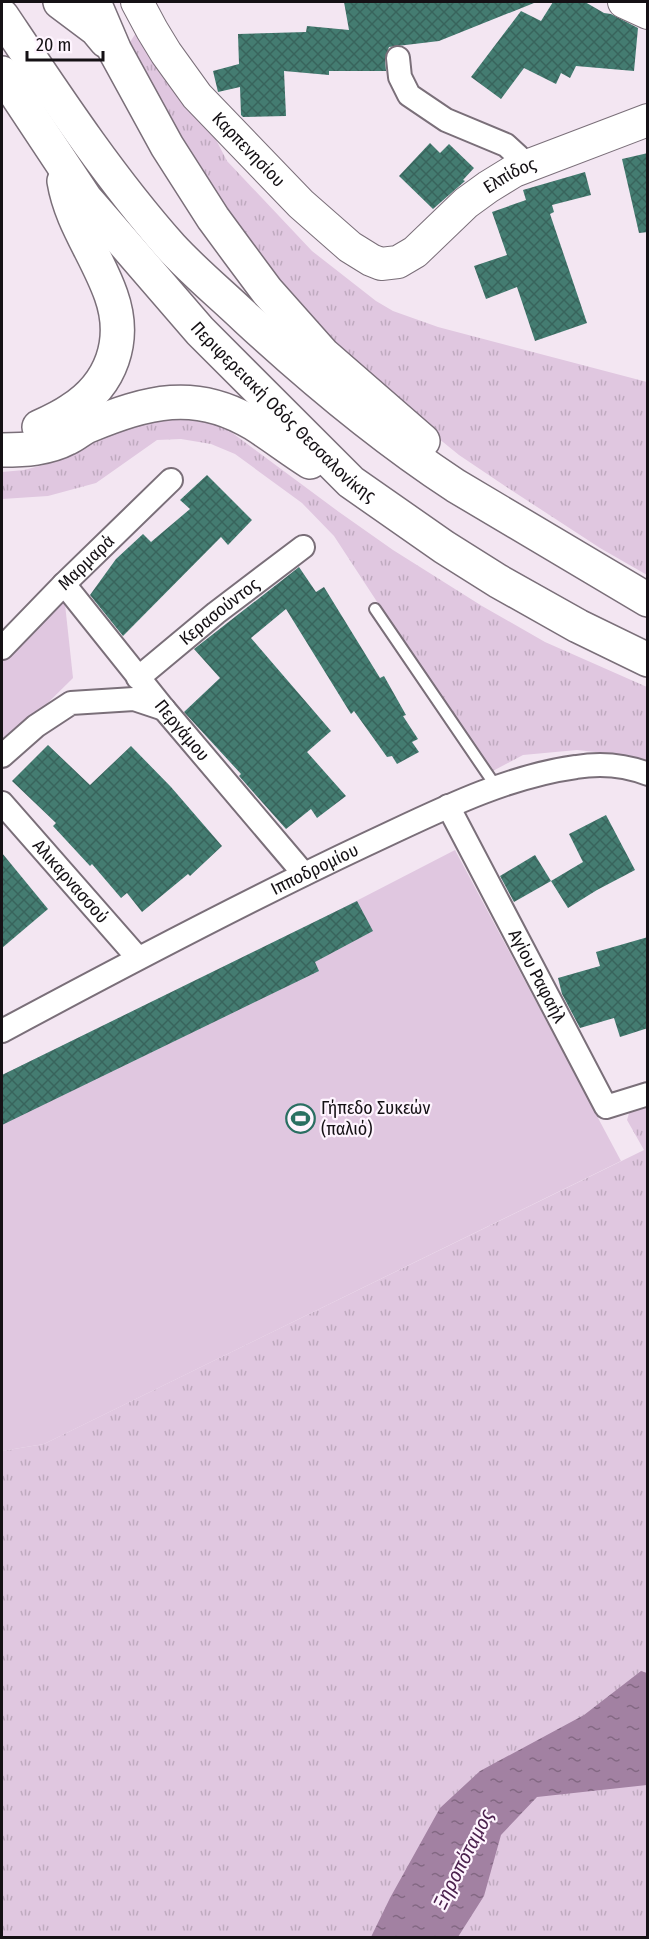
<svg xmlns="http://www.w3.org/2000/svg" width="649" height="1939" viewBox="0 0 649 1939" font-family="'Fira Sans Condensed',sans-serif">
<defs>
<pattern id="grass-tufts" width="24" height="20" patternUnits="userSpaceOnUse" patternTransform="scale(1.5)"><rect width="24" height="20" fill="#e0c7e0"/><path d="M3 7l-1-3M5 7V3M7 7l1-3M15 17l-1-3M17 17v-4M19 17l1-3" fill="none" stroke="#bfaabf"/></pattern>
<pattern id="water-ripples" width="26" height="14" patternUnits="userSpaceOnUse" patternTransform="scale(1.5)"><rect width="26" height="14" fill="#a281a2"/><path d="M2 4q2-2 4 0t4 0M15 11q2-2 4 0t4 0" fill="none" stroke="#836883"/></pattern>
<pattern id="building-cross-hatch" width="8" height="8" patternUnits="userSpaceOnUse" patternTransform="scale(1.5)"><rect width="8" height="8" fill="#447c71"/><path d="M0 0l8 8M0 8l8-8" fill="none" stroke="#38645c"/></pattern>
</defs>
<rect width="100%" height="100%" fill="#f3e6f2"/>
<g fill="url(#grass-tufts)">
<path d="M 136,33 L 212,132 L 227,161 L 312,251 L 376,301 L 393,311 L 438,327 L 647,382 L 647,575 L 600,548 L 505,486 L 459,455 L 385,395 L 245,249 L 133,54 L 130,42 Z"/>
<path d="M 152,413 L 219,423 L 339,512 L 393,550 L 482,606 L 545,642 L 647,687 L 647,767 L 614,754 L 577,750 L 523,755 L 489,773 L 334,536 L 302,503 L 235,454 L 211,444 L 181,439 L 157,440 L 96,483 L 48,496 L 2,499 L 2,472 L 24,470 L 59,461 L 94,435 Z"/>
<path d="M 647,1106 L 647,1937 L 2,1938 L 2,1451 L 44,1444 L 644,1150 L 627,1120 L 630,1110 Z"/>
</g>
<g fill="#e0c7e0">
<path d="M 64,595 L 73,678 L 2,748 L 2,654 Z"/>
<path d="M 455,850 L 621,1161 L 44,1444 L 2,1451 L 2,1075 L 300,930 Z"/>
</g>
<path fill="url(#water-ripples)" d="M 641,1671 L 647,1673 L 647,1785 L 537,1797 L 501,1835 L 484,1896 L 458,1937 L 371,1937 L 390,1898 L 440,1808 L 480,1771 L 584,1715 Z"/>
<g fill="url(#building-cross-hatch)">
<path d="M 344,2 L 534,2 L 534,3 L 439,41 L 389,47 L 385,59 L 386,71 L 329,71 L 329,75 L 284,71 L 286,116 L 243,117 L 241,115 L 240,87 L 218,92 L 213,71 L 239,64 L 238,34 L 306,32 L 307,26 L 349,30 Z"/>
<path d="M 553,2 L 585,2 L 604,13 L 611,14 L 638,28 L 634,71 L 576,66 L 570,78 L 561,73 L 556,84 L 524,68 L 501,99 L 471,77 L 521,11 L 541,21 Z"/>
<path d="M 430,143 L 440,153 L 449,144 L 474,168 L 463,180 L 465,181 L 433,209 L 399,176 Z"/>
<path d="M 648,153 L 648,232 L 639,233 L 622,159 Z"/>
<path d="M 585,172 L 591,195 L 552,205 L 554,212 L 550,214 L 587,323 L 535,341 L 517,287 L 486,299 L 474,266 L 507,255 L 492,212 L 526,200 L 523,190 Z"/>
<path d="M 207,475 L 252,520 L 228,545 L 221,537 L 123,636 L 90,595 L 116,559 L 143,534 L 151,542 L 190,509 L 180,500 Z"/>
<path d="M 299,567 L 316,592 L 324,587 L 380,678 L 384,676 L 406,715 L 403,716 L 418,739 L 412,742 L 419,752 L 397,764 L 392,756 L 387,757 L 354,711 L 351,714 L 286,609 L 251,638 L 331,731 L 307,752 L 346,796 L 317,818 L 311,809 L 286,829 L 239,776 L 241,774 L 184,712 L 220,678 L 194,649 Z"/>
<path d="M 48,745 L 90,785 L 131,746 L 171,787 L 222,846 L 190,876 L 188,874 L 142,912 L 127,893 L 121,898 L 92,864 L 90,866 L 53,826 L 56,823 L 12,781 Z"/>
<path d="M 606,815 L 635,870 L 597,890 L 568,908 L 551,881 L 583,862 L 569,834 Z"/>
<path d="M 2,853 L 48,909 L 2,948 Z"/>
<path d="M 535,855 L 551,881 L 514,902 L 500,876 Z"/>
<path d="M 357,901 L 373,931 L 315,962 L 319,971 L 2,1125 L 2,1075 Z"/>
<path d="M 648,937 L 648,1028 L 620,1037 L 614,1018 L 580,1028 L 562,994 L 558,978 L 600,966 L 596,952 Z"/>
</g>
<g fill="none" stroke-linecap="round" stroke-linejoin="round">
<defs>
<path id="lane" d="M 375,609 L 497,788"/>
<g id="street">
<path d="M 398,58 L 400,77 L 409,95 L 446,120 L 506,145 L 518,156 L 524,168"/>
<path id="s1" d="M 64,584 L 164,709 L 304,874"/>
<path id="s2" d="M 2,648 L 64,584 L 171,480"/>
<path id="s3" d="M 138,678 L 216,613 L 303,547"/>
<path d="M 2,756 L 36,726 L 71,703 L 134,699 L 164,709"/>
<path id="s4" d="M 2,803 L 138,958"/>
<path id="s5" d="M 448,806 L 606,1107 L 648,1094"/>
<path id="s6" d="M 2,1031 C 121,967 242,903 365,845 C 432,814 502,777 576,767 C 600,763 625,765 648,774"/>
</g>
<g id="secondary">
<path id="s7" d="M 137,2 L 152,30 L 166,53 L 197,96 L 301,204 L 350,247 L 371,260 L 381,264 L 398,262 L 415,252 L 466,203 L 488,187 L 514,171 L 648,120"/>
<path d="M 624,2 L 648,13"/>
</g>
<g id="highway">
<path d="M 60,2 L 96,29 L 106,41"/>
<path d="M 94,2 L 115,51 L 167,146 L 213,218 L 238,252 L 267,291 L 323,354 L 423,441"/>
<path d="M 2,16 C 55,95 108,176 171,247 C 195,273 222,295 247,319 C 313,380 381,437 456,486 L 648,600"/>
<path id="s8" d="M 2,73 L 85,198 L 105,221 L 200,331 L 351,482 L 444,547 L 498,581 L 578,626 L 648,660"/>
<path d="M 39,427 C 50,422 61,417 71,410 C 112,384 127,340 111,295 C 97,255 71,223 64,181"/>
<path d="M 2,450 C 25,450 47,449 68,438 C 75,435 81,429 88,426 C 147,402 195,388 254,424 C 273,436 291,450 310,462"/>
</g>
</defs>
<use href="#lane" stroke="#7a6f79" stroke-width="14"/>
<use href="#street" stroke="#7a6f79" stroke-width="26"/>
<use href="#secondary" stroke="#7a6f79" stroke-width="34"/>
<use href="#highway" stroke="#7a6f79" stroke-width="36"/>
<use href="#lane" stroke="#fff" stroke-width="10"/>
<use href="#street" stroke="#fff" stroke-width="22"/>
<use href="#secondary" stroke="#fff" stroke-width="32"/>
<use href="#highway" stroke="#fff" stroke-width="33"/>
</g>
<defs>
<symbol id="stadium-ring" viewBox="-11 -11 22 22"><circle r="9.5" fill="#fef4fe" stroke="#2a6f62" stroke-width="1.5"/><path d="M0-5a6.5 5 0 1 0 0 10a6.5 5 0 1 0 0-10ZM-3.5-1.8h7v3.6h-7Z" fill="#2a6f62"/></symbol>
</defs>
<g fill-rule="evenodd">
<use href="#stadium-ring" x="284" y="1102" width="33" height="33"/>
</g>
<g text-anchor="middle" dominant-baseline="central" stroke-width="4.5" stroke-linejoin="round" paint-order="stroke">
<g font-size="18" fill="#151115" stroke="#fef4fe">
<text stroke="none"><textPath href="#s7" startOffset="186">Καρπενησίου</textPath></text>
<text stroke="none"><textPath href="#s7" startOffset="522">Ελπίδος</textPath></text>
<text stroke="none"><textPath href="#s8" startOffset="442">Περιφερειακή Οδός Θεσσαλονίκης</textPath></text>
<text stroke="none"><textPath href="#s2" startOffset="120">Μαρμαρά</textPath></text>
<text stroke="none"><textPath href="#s3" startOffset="105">Κερασούντος</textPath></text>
<text stroke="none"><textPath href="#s1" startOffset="188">Περγάμου</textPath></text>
<text stroke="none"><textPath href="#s6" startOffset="352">Ιπποδρομίου</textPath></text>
<text stroke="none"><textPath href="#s4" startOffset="104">Αλικαρνασσού</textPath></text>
<text stroke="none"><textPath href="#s5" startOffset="192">Αγίου Ραφαήλ</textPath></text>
</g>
<g font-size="18" fill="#151115" stroke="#fef4fe" text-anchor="start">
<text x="321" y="1108">Γήπεδο Συκεών<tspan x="321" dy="21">(παλιό)</tspan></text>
</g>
<g font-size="20" font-style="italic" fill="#4c214e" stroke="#fef4fe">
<text transform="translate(463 1859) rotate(-63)">Ξηροπόταμος</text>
</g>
</g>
<rect width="649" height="1939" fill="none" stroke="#151115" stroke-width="6"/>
<path d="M27 51v9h76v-9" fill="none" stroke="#151115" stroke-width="3"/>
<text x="36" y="51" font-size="18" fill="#151115" stroke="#fef4fe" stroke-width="4.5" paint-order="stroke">20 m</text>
</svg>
